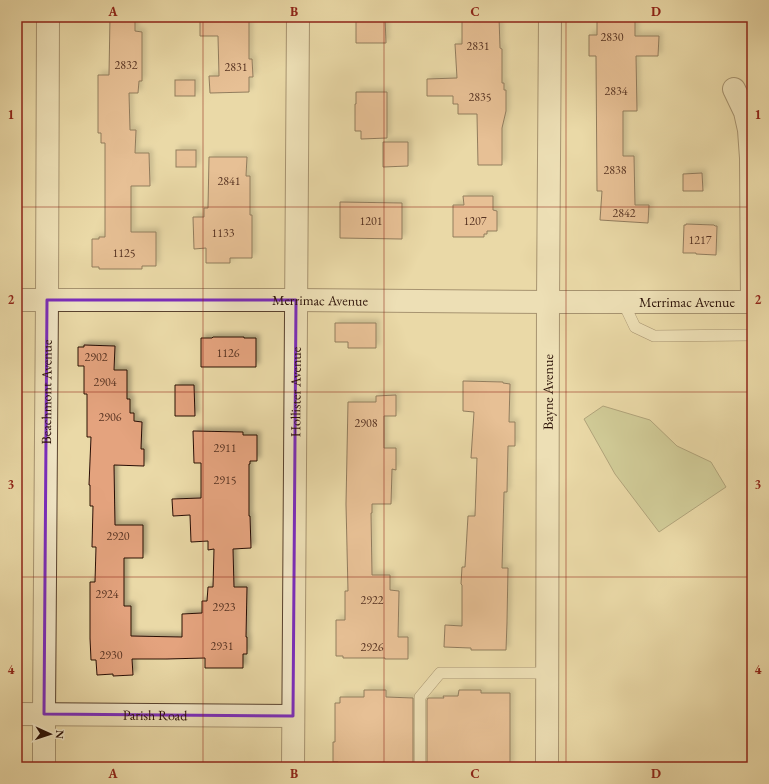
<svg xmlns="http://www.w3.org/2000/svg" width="769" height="784" viewBox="0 0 769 784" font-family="'EB Garamond',serif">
<defs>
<filter id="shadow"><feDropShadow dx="3.5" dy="-3.5" stdDeviation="2" flood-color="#0004"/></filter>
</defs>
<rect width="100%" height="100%" fill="#ead9a7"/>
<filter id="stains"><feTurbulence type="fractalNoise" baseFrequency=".005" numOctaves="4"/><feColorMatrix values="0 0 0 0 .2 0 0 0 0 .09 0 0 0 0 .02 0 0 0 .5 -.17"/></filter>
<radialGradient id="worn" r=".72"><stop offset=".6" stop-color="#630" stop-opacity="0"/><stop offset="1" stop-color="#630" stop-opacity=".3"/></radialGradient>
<path fill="#b6bf88" stroke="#6f6646" d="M 603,406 L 650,420 L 677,446 L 711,462 L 726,487 L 659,532 L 615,474 L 584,419 Z"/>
<g fill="#e4a37e" stroke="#280e04" filter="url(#shadow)">
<path d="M 110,17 L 135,17 L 135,31 L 142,32 L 142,81 L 139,81 L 138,93 L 129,93 L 130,130 L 136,130 L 135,153 L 149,153 L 150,186 L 131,186 L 131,232 L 156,232 L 156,266 L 142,266 L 142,269 L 99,269 L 99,267 L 92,267 L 92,239 L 99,239 L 99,237 L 105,237 L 105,143 L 101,143 L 101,133 L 98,133 L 98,75 L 109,75 Z"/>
<path d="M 200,17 L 249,17 L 249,59 L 252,59 L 253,77 L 249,77 L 249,92 L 210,93 L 209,76 L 219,76 L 218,36 L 200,36 Z"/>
<path d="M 356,17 L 385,17 L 386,43 L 356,43 Z"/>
<path d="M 462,17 L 499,17 L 500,48 L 502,49 L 502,83 L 504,83 L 504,90 L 506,90 L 506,111 L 502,128 L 502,165 L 478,165 L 477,114 L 458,114 L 458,104 L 453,104 L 453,96 L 427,96 L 427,79 L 457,78 L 455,44 L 462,44 Z"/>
<path d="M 597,17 L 635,17 L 635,36 L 659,36 L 658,56 L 636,56 L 637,111 L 623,111 L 623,156 L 634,156 L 635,205 L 649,205 L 648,223 L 600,220 L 602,191 L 597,191 L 596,56 L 589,56 L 589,35 L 597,35 Z"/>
<rect x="175" y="80" width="20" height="16"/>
<path d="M 356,92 L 387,92 L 387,138 L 361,139 L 361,131 L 355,131 L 355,104 L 356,104 Z"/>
<path d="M 383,142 L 408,142 L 408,166 L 383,167 Z"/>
<rect x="176" y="150" width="20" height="17"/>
<path d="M 209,157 L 247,157 L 246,176 L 250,176 L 250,215 L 252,215 L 252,258 L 230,258 L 230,263 L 206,263 L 206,248 L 194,249 L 193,217 L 204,217 L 204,208 L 208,208 Z"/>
<path d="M 702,173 L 703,191 L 683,191 L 683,174 Z"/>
<path d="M 463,196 L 493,196 L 493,210 L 497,211 L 497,231 L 487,231 L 487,234 L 484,234 L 484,237 L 453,237 L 453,205 L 464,205 Z"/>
<path d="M 340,202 L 402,203 L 402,239 L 340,238 Z"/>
<path d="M 686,224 L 714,225 L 715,226 L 717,226 L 716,255 L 696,254 L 696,253 L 683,253 L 684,225 L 686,225 Z"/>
<path d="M 335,323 L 376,323 L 376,348 L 348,348 L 348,342 L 335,342 Z"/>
<path d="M 213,337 L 244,337 L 244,338 L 256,338 L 256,367 L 201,367 L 201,338 L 212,338 Z"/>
<path d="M 84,345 L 115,346 L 114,370 L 127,370 L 127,399 L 130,399 L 130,413 L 134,413 L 134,421 L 142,422 L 141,449 L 144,449 L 144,466 L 114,465 L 115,525 L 143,525 L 143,558 L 124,558 L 124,606 L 131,606 L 131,636 L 182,637 L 182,614 L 202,613 L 202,601 L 207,601 L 208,587 L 213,587 L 214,549 L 208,550 L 208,541 L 191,542 L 190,515 L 173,516 L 172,499 L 201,498 L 201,463 L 194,463 L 193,431 L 243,432 L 243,435 L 257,435 L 257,461 L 250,461 L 250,464 L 249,464 L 249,516 L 250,516 L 251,548 L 233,549 L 234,587 L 247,587 L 246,637 L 247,637 L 247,654 L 243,654 L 243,668 L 205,668 L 205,658 L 166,659 L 132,659 L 133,675 L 113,676 L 113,674 L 97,675 L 96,660 L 91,660 L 90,638 L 90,582 L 95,582 L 96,547 L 92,547 L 93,506 L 90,506 L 90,485 L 89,485 L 91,437 L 87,437 L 87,394 L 84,394 L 84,366 L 78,366 L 78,347 L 84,347 Z"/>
<path d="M 463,381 L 503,382 L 503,383 L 510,384 L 509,422 L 515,422 L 515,446 L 508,446 L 507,492 L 504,492 L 502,568 L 508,568 L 507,621 L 507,622 L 506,650 L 471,650 L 471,648 L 444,647 L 445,625 L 462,626 L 462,585 L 461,584 L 462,567 L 465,567 L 468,516 L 475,516 L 477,458 L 471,458 L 474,412 L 463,411 Z"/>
<path d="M 175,385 L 194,385 L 195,416 L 175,416 Z"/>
<path d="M 396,395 L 396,416 L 384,416 L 384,448 L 396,448 L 396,470 L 392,469 L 391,504 L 372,504 L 372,513 L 371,513 L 372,575 L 390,575 L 390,590 L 399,591 L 398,637 L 408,637 L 408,659 L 385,659 L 385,658 L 343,658 L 343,656 L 336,656 L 336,620 L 345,620 L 345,591 L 348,591 L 346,504 L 348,402 L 376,402 L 376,396 Z"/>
<path d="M 364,690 L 386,690 L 386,697 L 413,698 L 413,767 L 338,767 L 338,762 L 333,762 L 333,742 L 335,742 L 335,703 L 340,703 L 340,697 L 364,697 Z"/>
<path d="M 459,690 L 481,690 L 481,693 L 510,693 L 510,767 L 427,767 L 427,700 L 428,698 L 444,698 L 443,696 L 458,696 Z"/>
</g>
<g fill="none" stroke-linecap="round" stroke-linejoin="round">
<defs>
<g id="service">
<path d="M 623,302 L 635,327 L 654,336 L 752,335"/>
<path d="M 420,767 L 420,697 L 440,673 L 547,673"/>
</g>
<g id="minor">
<path d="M 734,89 L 745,112 L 749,130 L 751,158 L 752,302"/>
<path id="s1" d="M 17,300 L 296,300 L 548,302 L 752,302"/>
<path id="s2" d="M 17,714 L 293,716"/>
<path id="s3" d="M 44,767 L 44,714 L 47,300 L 48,17"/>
<path id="s4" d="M 293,767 L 298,17"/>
<path id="s5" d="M 547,767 L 548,302 L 550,17"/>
</g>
</defs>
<use href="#service" stroke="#58412d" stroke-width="12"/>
<use href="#minor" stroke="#58412d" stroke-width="24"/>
<use href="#service" stroke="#f1e6c6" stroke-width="11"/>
<use href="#minor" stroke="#f1e6c6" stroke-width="22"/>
</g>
<path d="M0 0H769V784H0ZM 47,300 L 296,300 L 293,716 L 44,714 Z" fill="#ead9a7" fill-opacity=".55" fill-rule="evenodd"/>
<path fill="none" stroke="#7b2cbf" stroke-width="3" stroke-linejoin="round" d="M 47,300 L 296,300 L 293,716 L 44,714 Z"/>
<path fill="none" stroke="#8f2418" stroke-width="1" stroke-opacity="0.55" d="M 203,17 L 203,767M 384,17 L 384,767M 566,17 L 566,767M 17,207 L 752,207M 17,392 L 752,392M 17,577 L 752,577"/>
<g text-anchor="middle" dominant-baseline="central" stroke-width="3" stroke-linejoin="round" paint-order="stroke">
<g font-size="12" fill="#573322">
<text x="612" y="37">2830</text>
<text x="478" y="46">2831</text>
<text x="126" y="65">2832</text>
<text x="236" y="67">2831</text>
<text x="616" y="91">2834</text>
<text x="480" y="97">2835</text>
<text x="615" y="170">2838</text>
<text x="229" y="181">2841</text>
<text x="624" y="213">2842</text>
<text x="371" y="221">1201</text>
<text x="475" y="221">1207</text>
<text x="223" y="233">1133</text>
<text x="700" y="240">1217</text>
<text x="124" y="253">1125</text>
<text x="228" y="353">1126</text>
<text x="96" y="357">2902</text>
<text x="105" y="382">2904</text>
<text x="110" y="417">2906</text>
<text x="366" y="423">2908</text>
<text x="225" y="448">2911</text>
<text x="225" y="480">2915</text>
<text x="118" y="536">2920</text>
<text x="107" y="594">2924</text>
<text x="372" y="600">2922</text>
<text x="224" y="607">2923</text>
<text x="222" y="646">2931</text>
<text x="372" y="647">2926</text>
<text x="111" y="655">2930</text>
</g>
<g font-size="14" fill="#280e04" stroke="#f1e6c6">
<text stroke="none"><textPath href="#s1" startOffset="303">Merrimac Avenue</textPath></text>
<text stroke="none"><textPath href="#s1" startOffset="670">Merrimac Avenue</textPath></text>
<text stroke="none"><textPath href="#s3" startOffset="375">Beachmont Avenue</textPath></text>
<text stroke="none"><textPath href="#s4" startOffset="375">Hollister Avenue</textPath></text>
<text stroke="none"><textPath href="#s5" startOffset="375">Bayne Avenue</textPath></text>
<text stroke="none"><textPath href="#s2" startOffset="138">Parish Road</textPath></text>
</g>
</g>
<rect width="769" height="784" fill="none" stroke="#ead9a7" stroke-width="44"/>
<g transform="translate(50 734) rotate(93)" stroke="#f1e6c6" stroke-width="3" paint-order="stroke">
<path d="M0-3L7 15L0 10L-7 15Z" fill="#280e04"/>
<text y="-6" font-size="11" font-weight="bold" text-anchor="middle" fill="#280e04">N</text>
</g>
<rect x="22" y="22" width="725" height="740" fill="none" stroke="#8f2418" stroke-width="1.5"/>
<g font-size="13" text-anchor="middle" font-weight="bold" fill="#8f2418">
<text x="113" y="16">A</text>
<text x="294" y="16">B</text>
<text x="475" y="16">C</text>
<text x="656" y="16">D</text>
<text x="11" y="119">1</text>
<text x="758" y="119">1</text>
<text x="11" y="304">2</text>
<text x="758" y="304">2</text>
<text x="11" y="489">3</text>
<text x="758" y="489">3</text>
<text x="11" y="674">4</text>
<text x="758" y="674">4</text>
<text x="113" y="778">A</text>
<text x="294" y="778">B</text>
<text x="475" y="778">C</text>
<text x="656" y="778">D</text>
</g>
<rect width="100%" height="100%" filter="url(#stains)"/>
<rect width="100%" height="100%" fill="url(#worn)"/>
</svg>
